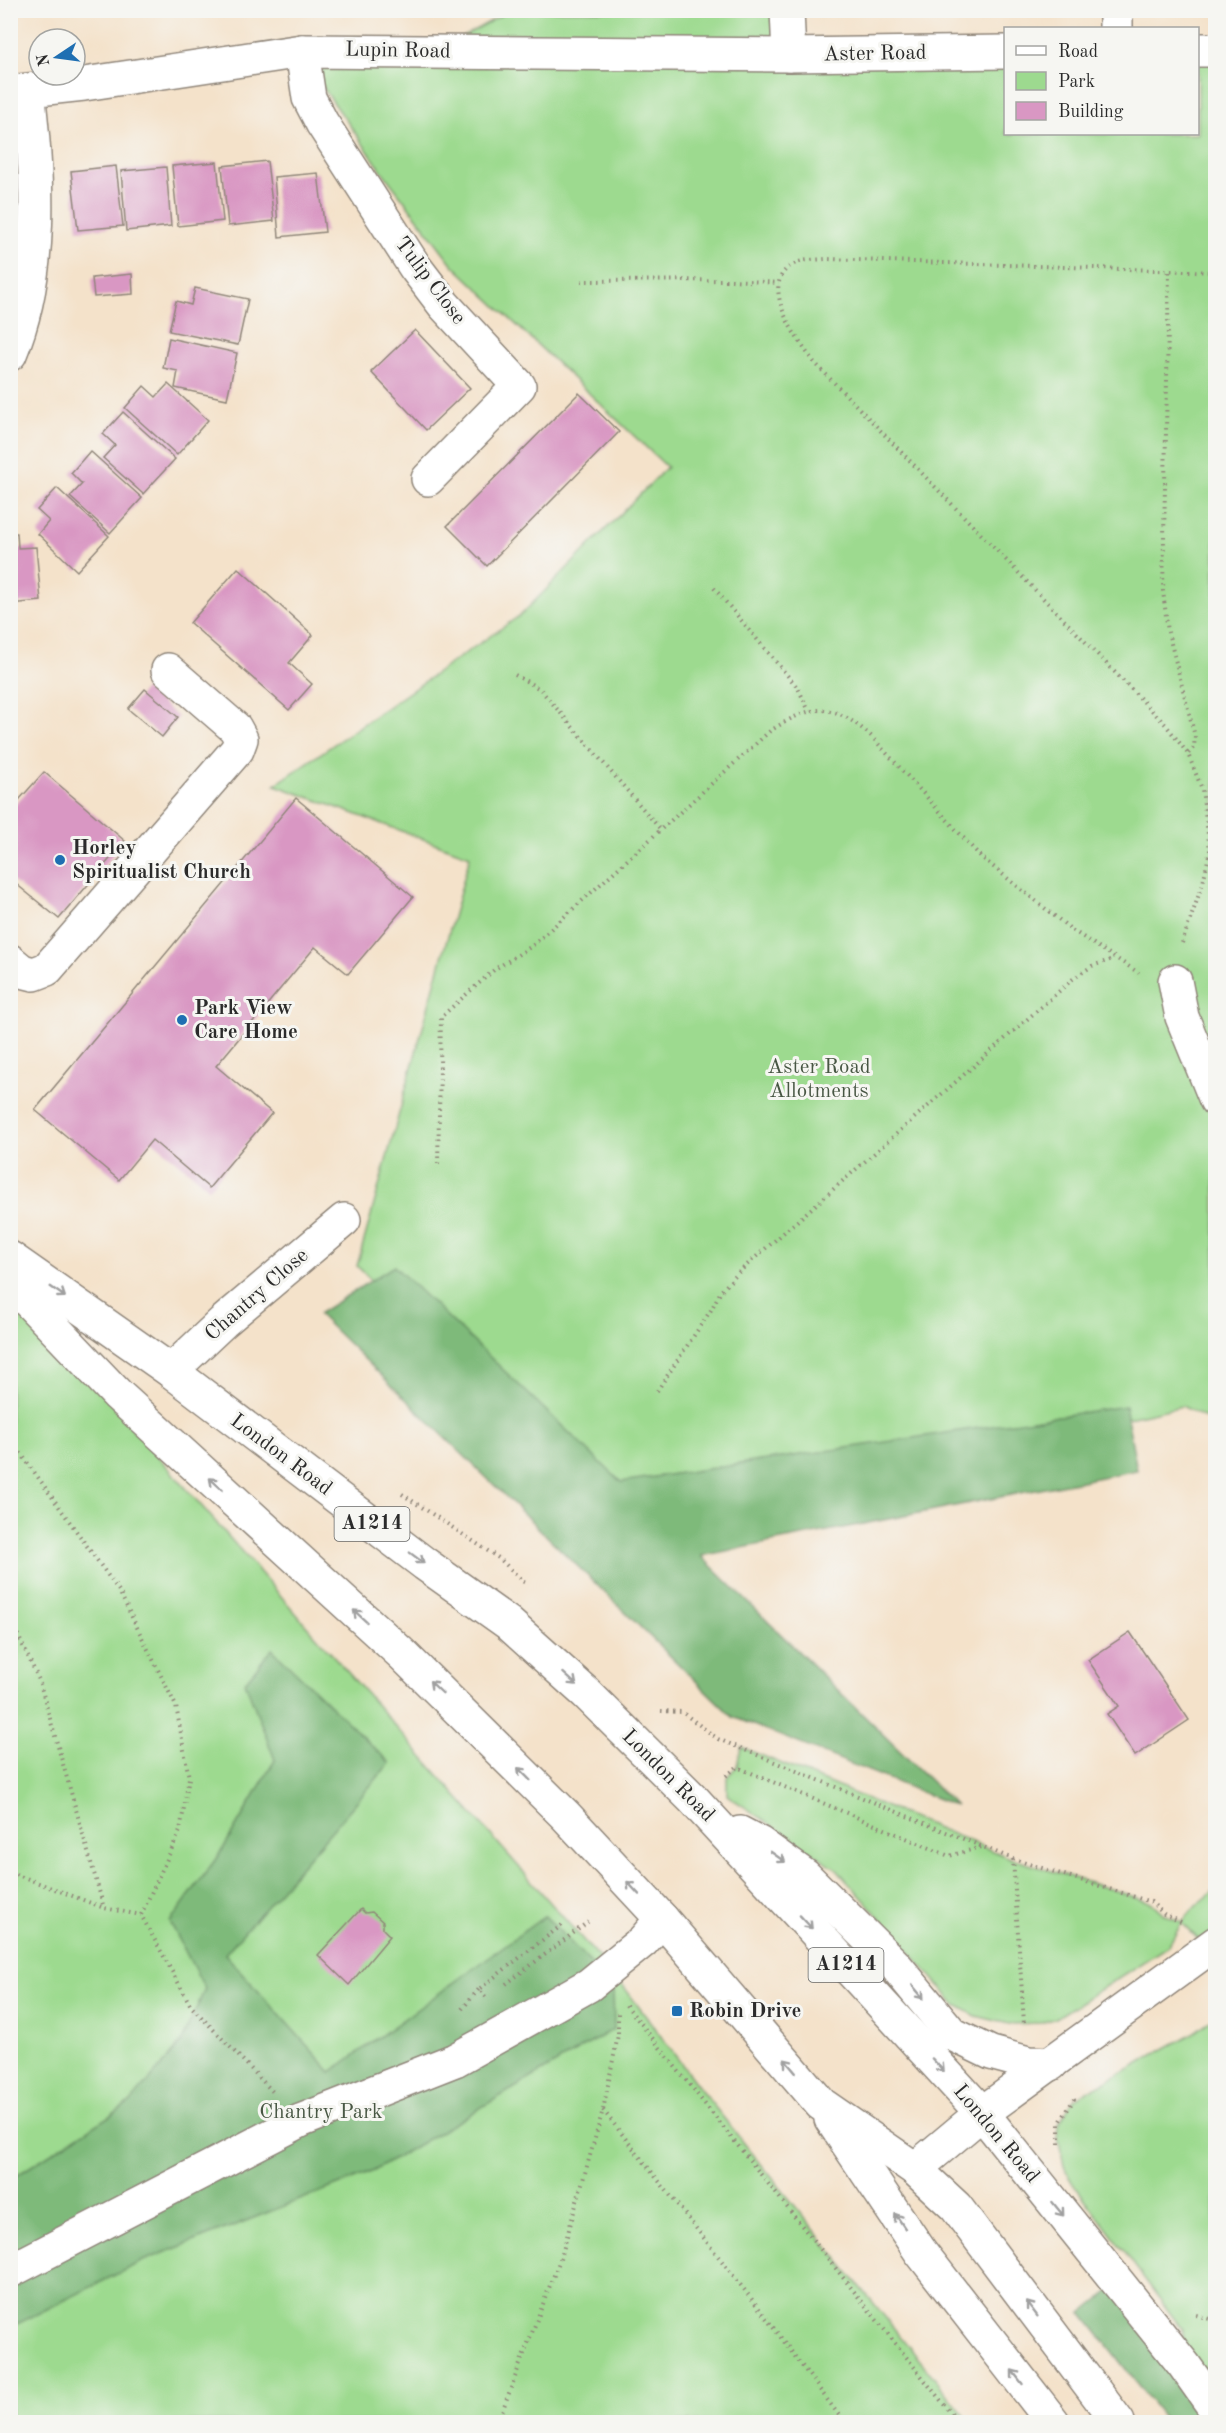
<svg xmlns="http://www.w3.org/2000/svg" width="1226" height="2433" viewBox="0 0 1226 2433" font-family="'Old Standard TT',serif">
<rect width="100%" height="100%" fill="#f6f6f2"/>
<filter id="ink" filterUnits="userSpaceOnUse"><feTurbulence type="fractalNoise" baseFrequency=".0167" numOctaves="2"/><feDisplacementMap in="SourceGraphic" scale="12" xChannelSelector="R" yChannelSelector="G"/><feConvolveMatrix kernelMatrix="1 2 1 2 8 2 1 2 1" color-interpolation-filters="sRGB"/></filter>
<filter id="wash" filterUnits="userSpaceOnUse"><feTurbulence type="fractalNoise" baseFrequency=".008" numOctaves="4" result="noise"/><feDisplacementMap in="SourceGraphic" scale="24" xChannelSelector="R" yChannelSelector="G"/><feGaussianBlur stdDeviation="1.35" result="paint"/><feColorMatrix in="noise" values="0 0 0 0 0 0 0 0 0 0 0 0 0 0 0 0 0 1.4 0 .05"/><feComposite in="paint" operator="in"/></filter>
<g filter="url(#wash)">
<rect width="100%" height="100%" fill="#f4e2ca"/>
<g fill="#9dda8f" stroke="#64825d" stroke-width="1.5">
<path d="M 509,11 L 787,11 L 789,55 L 1005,52 L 1006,134 L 1198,134 L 1198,50 L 1215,50 L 1215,1423 L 1182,1406 L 737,1506 L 588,1495 L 357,1266 L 470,856 L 275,785 L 522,614 L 667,467 L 453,265 L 387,178 L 319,82 L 318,50 L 435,52 Z"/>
<path d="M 10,1288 L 621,1983 L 701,2090 L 970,2422 L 11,2422 Z"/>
<path d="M 741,1747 L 1013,1859 L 1151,1902 L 1164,1914 L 1182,1922 L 1196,1906 L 1215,1890 L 1215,1943 L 1208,1949 L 1182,1923 L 1168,1946 L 1056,2018 L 1041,2023 L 1009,2024 L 976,2016 L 956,2005 L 837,1869 L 727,1795 L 727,1777 L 737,1766 Z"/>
<path d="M 1215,2017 L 1215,2410 L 1184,2365 L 1182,2329 L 1070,2179 L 1064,2166 L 1058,2138 L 1059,2124 L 1074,2099 L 1193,2033 Z"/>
</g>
<g fill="#7eba7a" stroke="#547252" stroke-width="1.5">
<path d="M 394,1266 L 621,1482 L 1125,1406 L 1137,1470 L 701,1556 L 956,1806 L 733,1717 L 318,1314 Z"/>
<path d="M 272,1649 L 390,1763 L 225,1954 L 331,2072 L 545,1916 L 613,1986 L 614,2029 L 374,2171 L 143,2261 L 11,2327 L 11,2179 L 130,2103 L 181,2043 L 205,1989 L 170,1922 L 223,1849 L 275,1760 L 245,1682 Z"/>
<path d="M 1112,2289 L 1215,2422 L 1167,2422 L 1082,2313 Z"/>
</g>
<g id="blocks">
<g fill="#d997c3">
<path d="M 267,161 L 274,221 L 228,226 L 222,166 Z"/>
<path d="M 217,162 L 223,221 L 178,226 L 172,166 Z"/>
<path d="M 116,166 L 123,226 L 78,230 L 71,171 Z"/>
<path d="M 166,167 L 171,226 L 126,231 L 121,171 Z"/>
<path d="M 318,173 L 325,232 L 279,237 L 274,177 Z"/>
<path d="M 132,274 L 133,294 L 94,297 L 92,278 Z"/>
<path d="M 195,288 L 248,299 L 238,345 L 169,331 L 176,301 L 191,305 Z"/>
<path d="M 415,330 L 470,388 L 426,430 L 371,372 Z"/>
<path d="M 169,338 L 237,353 L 227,399 L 175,388 L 178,371 L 163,368 Z"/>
<path d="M 168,384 L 208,420 L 177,455 L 125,408 L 144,386 L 156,397 Z"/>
<path d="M 579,393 L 619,432 L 487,566 L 447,526 Z"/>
<path d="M 123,412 L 175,459 L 143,494 L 103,458 L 115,445 L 103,434 Z"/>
<path d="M 90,451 L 142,498 L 110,533 L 70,497 L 82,484 L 71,473 Z"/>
<path d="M 57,488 L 109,536 L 77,571 L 38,534 L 49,521 L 37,510 Z"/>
<path d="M 10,533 L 17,533 L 18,548 L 36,547 L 41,601 L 10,604 Z"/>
<path d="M 238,568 L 313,635 L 289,663 L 312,684 L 289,710 L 190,623 Z"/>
<path d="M 145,689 L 178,717 L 162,737 L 128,709 Z"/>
<path d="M 44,772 L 125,841 L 59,919 L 10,879 L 10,810 Z"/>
<path d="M 296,798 L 413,897 L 348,974 L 315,947 L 216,1066 L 272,1113 L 209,1188 L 152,1140 L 119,1180 L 35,1110 Z"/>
<path d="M 1130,1632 L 1189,1720 L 1135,1756 L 1107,1714 L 1119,1706 L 1088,1660 Z"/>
<path d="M 361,1909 L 365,1913 L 372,1912 L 383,1922 L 383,1929 L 390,1936 L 349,1985 L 318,1955 Z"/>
</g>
</g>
</g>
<g filter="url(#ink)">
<use href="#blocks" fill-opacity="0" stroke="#90867a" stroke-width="1.5"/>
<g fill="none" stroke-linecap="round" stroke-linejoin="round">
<defs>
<g id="minor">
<path d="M 787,10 L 789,55"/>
<path d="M 1116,28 L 1116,10"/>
<path d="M 1198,50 L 1216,50"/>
<path d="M 302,51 L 309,98 L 322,123 L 415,267 L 444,305 L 519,386 L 428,479"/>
<path d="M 10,92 L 84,84 L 302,51 L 789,55 L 1006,52"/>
<path d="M 10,354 C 44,273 38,176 28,91"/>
<path d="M 10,961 L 22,971 L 34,974 L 47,969 L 237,750 L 241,739 L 235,728 L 168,670"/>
<path d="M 1175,981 L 1182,1017 L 1216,1100"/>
<path d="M 171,1371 L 223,1322 L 344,1220"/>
<path d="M 982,2113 L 1216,1943"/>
<path d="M 10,2271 L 300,2121 L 455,2060 L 589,1985 L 643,1941 L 662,1919"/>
</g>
<g id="major">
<path d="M 10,1258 L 171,1371 L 425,1564 L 508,1623 L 586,1693 L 693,1799 L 982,2113 L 1184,2365 L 1216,2410"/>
<path d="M 10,1282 L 118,1395 L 403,1655 L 566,1816 L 662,1919 L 821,2104 L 915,2169 L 956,2207 L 1118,2422"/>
<path d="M 740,1833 L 759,1843 L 805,1876 L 895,1965 L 952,2034 L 991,2053 L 1028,2063 L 1051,2064"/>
<path d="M 831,2119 L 920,2251 L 1053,2422"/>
<path d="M 915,2169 L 982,2113"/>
</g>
</defs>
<use href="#minor" stroke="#90867a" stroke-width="36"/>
<use href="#major" stroke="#90867a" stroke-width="36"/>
<g stroke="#90867a" stroke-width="4" stroke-dasharray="1.5 4.5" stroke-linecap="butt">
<path d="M 1169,272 L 1163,591 L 1168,632 L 1195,736 L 1194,747 L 1188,754"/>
<path d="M 581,281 L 732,280 L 779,283"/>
<path d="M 714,588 L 798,688 L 809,711"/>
<path d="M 515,675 L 540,689 L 661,830"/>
<path d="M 1182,943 L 1203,883 L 1210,850 L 1202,789 L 1188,754 L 1166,725 L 814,362 C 799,342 755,283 794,264 C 803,259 816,260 826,259 L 1216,272"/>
<path d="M 438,1164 L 441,1017 L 495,969 L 532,946 L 770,731 C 814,703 832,701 872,737 L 981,857 L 1072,930 L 1139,973"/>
<path d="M 657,1391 L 711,1310 L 721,1291 L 740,1271 L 1073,979 L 1092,966 L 1113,959"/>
<path d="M 10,1438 L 119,1591 L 176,1706 L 189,1778 L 180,1831 L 141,1915 L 191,2006 L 273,2092"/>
<path d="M 402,1494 L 500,1559 L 527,1585"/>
<path d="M 10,1618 L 39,1680 L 104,1908"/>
<path d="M 661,1711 L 682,1712 L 718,1739 L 983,1847 L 1013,1859 L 1151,1902 L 1164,1914 L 1181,1922"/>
<path d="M 726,1776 L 737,1767 L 949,1856 L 982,1847"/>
<path d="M 1013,1859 L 1024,2023"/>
<path d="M 10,1872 L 104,1908 L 141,1915"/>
<path d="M 506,1984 L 588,1922"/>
<path d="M 1214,1993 L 1216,2007"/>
<path d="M 486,1997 L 479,1989 L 562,1925"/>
<path d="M 626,2005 L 958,2422"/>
<path d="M 462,2009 L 479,1989"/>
<path d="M 603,2110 L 758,2307 L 844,2422"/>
<path d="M 1059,2144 L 1059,2124 L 1074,2099 L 1072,2097"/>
<path d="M 1196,2315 L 1216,2321"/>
<path d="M 498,2422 L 562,2254 L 603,2110 L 618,2035 L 618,2013"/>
</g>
<use href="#minor" stroke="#fff" stroke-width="33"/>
<use href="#major" stroke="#fff" stroke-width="33"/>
</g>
<defs><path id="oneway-shaft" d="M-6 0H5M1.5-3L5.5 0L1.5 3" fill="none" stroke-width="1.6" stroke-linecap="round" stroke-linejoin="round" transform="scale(1.5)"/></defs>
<g stroke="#a0a0a0">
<use href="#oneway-shaft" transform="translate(58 1292) rotate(35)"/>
<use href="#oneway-shaft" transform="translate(216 1484) rotate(-138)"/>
<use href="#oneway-shaft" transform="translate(417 1558) rotate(37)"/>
<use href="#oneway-shaft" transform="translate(360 1616) rotate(-138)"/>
<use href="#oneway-shaft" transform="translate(570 1679) rotate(42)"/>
<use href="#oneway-shaft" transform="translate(436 1687) rotate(-136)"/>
<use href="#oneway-shaft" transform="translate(524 1774) rotate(-135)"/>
<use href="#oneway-shaft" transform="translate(778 1857) rotate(35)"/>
<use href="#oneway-shaft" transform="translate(633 1888) rotate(-133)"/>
<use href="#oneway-shaft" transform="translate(806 1922) rotate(47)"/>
<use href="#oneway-shaft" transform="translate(918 1992) rotate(50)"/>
<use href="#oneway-shaft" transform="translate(938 2065) rotate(47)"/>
<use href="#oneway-shaft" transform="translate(790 2066) rotate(-130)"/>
<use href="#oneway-shaft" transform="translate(1058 2209) rotate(51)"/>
<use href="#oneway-shaft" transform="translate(900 2221) rotate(-124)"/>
<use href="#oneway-shaft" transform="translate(1032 2309) rotate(-127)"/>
<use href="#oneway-shaft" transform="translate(1017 2377) rotate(-128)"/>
</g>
</g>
<g fill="#1f6fb2" stroke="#f6f6f2" stroke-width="2">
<circle cx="60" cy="860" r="6"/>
<circle cx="182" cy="1020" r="6"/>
<rect x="671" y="2005" width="12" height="12" rx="3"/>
</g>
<g text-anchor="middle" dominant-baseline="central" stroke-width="6" stroke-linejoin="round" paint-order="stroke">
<g fill="#f6f6f2" stroke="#686867" stroke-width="1.5">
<rect x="334.5" y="1507" width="75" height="34" rx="4.5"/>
<rect x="808.5" y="1948" width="75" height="34" rx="4.5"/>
</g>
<g font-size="20" font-weight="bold" fill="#2b2b2b">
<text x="372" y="1524">A1214</text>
<text x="846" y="1965">A1214</text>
</g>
<g font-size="21" fill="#2b2b2b" stroke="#f6f6f2">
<text transform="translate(398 51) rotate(1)">Lupin Road</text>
<text transform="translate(875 54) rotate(-1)">Aster Road</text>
<text transform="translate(430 281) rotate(53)">Tulip Close</text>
<text transform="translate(257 1295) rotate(-41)">Chantry Close</text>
<text transform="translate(281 1455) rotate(37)">London Road</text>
<text transform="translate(668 1776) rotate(45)">London Road</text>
<text transform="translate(996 2134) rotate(50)">London Road</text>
</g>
<g font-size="21" font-weight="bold" fill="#2b2b2b" stroke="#f6f6f2" text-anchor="start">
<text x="72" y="848">Horley<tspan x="72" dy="24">Spiritualist Church</tspan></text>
<text x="194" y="1008">Park View<tspan x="194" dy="24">Care Home</tspan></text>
<text x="689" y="2011">Robin Drive</text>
</g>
<g font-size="21" fill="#485744" stroke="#f6f6f2">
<text x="819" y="1067">Aster Road<tspan x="819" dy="24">Allotments</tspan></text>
<text x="321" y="2112">Chantry Park</text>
</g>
</g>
<rect width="1226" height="2433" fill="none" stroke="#f6f6f2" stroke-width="36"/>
<rect x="1004" y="27" width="195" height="108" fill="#f6f6f2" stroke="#a5a5a2" stroke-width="1.5"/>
<rect x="1016" y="46" width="30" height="9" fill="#ffffff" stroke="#a5a5a2" stroke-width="1.5"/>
<text x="1058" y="57" font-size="18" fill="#2b2b2b">Road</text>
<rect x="1016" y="72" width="30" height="18" fill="#9dda8f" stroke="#a5a5a2" stroke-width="1.5"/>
<text x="1058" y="87" font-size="18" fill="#2b2b2b">Park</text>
<rect x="1016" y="102" width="30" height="18" fill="#d997c3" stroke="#a5a5a2" stroke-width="1.5"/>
<text x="1058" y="117" font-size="18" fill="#2b2b2b">Building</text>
<g transform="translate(57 57) rotate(257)"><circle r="28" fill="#f6f6f2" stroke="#a5a5a2" stroke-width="1.5"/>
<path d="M0-4.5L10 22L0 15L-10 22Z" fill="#1f6fb2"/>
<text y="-9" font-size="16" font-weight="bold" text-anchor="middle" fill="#2b2b2b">N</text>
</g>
</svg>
